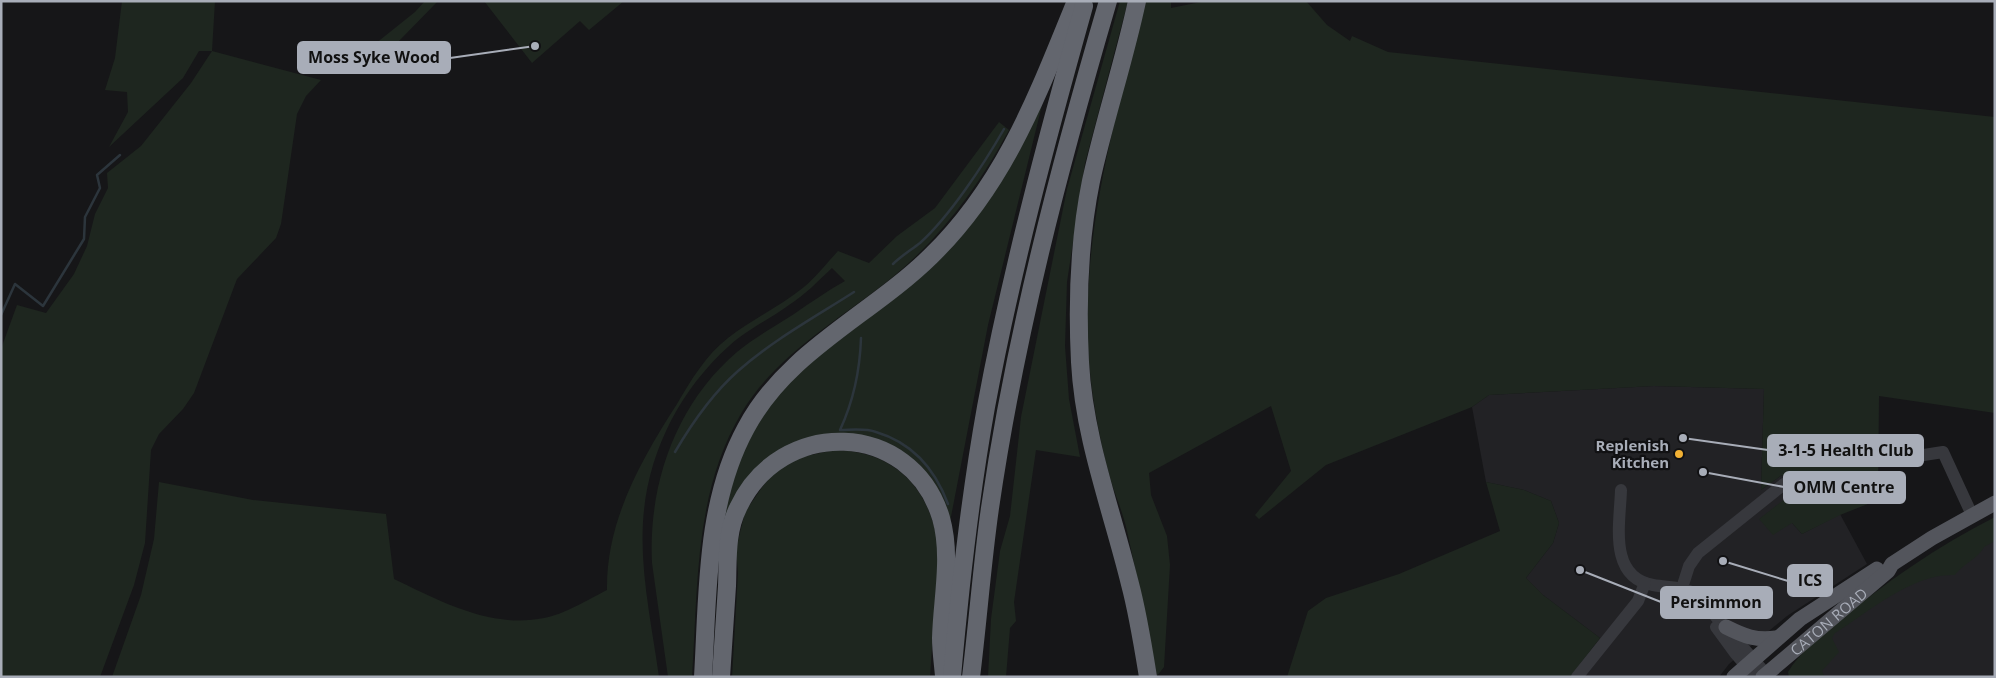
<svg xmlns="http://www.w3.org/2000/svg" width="1996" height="678" viewBox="0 0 1996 678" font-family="'Open Sans',sans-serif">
<rect width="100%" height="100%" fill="#161618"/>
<g fill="#222225">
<path d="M 1654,386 L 1764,389 L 1761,490 L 1782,475 L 1796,491 L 1760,519 L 1792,523 L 1802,534 L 1840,514 L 1867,564 L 1787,616 L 1729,664 L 1719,677 L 1570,677 L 1600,638 L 1543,595 L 1526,578 L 1553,543 L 1559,523 L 1551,501 L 1524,490 L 1486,482 L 1472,407 L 1489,395 Z"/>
<path d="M 1995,519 L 1995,677 L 1800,677 L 1810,639 Z"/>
</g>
<g fill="#1e261f">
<path d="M 122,1 L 215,1 L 212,51 L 321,80 L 306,96 L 297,114 L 281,224 L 276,238 L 237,279 L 194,393 L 183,409 L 159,434 L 151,450 L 145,543 L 134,585 L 100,677 L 1,677 L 1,349 L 17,305 L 46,313 L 74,274 L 87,246 L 95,214 L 108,188 L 107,173 L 141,146 L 191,83 L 212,51 L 199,51 L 183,78 L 109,147 L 128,112 L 127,92 L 105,90 L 115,58 Z"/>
<path d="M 425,1 L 438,1 L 397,43 L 360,56 L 415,12 Z"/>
<path d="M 484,1 L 624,1 L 589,30 L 580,21 L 532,63 Z"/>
<path d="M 1120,1 L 1128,1 L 1085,163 L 1067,282 L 1065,346 L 1069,399 L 1080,457 L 1036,450 L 1014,602 L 1016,621 L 1010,628 L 1006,677 L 988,677 L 991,619 L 1000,551 L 1010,516 L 1021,417 L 1067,189 Z"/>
<path d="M 1145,1 L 1171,1 L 1171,8 L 1206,1 L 1306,1 L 1327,25 L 1350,41 L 1352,36 L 1388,52 L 1995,117 L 1995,413 L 1879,396 L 1878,500 L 1840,515 L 1802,534 L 1792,523 L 1773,535 L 1759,519 L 1795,491 L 1782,475 L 1761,490 L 1764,389 L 1654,386 L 1489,395 L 1472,407 L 1326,465 L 1259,519 L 1255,515 L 1291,471 L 1271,406 L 1149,473 L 1151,495 L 1167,536 L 1170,565 L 1164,667 L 1157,676 C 1147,628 1138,579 1127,531 C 1123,512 1114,493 1109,474 C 1098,434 1091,391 1088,351 C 1082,231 1116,116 1145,1 Z"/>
<path d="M 1043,101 L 988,325 L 949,527 L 904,457 L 799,442 L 719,530 L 723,509 L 747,440 L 776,394 L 821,354 L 884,306 L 1020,147 Z"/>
<path d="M 999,122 L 1009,130 C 979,185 944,234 895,275 C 843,318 778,352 742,412 C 694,492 698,587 692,677 L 668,677 L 652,563 C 648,484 676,404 737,352 C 754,338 775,326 794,314 C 810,303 827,291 845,281 L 832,268 C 818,281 805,295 789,305 C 770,319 746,330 729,346 C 679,391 647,454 643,522 C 640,573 652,626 659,677 L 112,677 L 141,595 L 154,539 L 159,482 L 253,500 L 386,514 L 394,579 C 440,601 491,629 544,618 C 563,615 589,599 607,590 C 606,521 641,460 677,404 C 691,380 706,355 728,338 C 752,319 781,306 804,287 C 816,277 827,263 838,251 L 869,263 L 897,236 L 935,208 Z"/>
<path d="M 835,450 C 894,451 931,488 938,547 C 940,560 937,575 936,589 C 934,618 932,647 930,677 L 732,677 L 738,573 L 736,549 L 745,512 L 772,473 L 801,457 Z"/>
<path d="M 1486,482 L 1524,490 L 1551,501 L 1559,523 L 1553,543 L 1526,578 L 1543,595 L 1600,638 L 1570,677 L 1287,677 L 1308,611 L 1326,598 L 1399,574 L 1500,531 Z"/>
<path d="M 1995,517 L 1995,541 L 1984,547 C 1980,557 1963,564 1955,575 C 1913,573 1870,611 1835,633 L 1832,638 L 1839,652 L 1822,671 L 1825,677 L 1789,677 L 1788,672 C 1800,652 1818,639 1836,624 C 1885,582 1938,546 1995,517 Z"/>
</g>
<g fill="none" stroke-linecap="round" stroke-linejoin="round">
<g stroke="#2c353c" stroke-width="2.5">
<path d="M 893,264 C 901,256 911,250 920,243 C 950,216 984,164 1004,129"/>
<path d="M 1,315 L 15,284 L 43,306 L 84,239 L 85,217 L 100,188 L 97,175 L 120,155"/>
<path d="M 861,338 C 860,369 853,402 840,430 C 851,430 865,428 876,432 C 913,443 935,469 948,504"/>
<path d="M 675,452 C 692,423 712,394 738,371 C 773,340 815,317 854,292"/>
</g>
<g stroke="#37383d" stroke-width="12">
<path d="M 1898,455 L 1911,457 L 1943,452 L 1972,515"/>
<path d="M 1621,490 C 1620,523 1608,577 1653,585 C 1669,588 1682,586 1697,595 L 1766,674"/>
<path d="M 1682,588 L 1689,566 L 1698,553 L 1784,484"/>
<path d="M 1716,627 L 1735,653 L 1756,677"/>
<path d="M 1577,677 L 1638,601 L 1645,583"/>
</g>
<g stroke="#53555c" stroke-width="15">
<path d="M 1726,627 C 1744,636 1756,641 1776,638"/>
<path d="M 1734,677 L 1800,619 L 1877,569"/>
<path id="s1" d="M 1763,677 L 1888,571 L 1892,564 L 1932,538 L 1995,503"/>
</g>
<g stroke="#63666e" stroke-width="18">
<path d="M 1137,1 C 1124,62 1104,121 1091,181 C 1079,240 1077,302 1080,362 C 1084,439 1112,510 1130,584 C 1138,614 1143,646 1148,677"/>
<path d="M 703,677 C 708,594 705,503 746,428 C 787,351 871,315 931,256 C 1005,184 1038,94 1076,1"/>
<path d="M 721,677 C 723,646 725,616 727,586 C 728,560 726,532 738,508 C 780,417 911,419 941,518 C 952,556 942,599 941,638 C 941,651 943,664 944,676"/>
<path d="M 952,677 C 960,586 970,496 986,407 C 1011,272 1047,138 1084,6"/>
<path d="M 971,677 C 978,621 982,564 990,508 C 1015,336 1059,168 1108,1"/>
</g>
</g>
<circle fill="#f2b134" stroke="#111113" stroke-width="2" cx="1679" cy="454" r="5"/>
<g text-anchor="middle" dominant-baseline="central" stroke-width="4.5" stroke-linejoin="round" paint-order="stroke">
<g font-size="15" font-weight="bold" fill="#a8adb8" stroke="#111113" text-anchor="end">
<text x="1669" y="445">Replenish<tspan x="1669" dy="17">Kitchen</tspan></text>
</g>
<g font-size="15" fill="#a8adb8" stroke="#111113">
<text stroke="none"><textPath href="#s1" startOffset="86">CATON ROAD</textPath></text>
</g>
</g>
<path fill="none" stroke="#a8adb8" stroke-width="2" d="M535 46L450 58M1683 438L1768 450M1703 472L1784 487M1723 561L1788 581M1580 570L1661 602"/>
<g fill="#a8adb8" stroke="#111113" stroke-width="2">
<circle cx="535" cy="46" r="5"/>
<circle cx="1683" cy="438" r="5"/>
<circle cx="1703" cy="472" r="5"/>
<circle cx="1723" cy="561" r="5"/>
<circle cx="1580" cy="570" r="5"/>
</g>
<g fill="#a8adb8" stroke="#a8adb8" stroke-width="2">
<rect x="298" y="42" width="152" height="31" rx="5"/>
<rect x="1768" y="435" width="155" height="31" rx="5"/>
<rect x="1784" y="472" width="121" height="31" rx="5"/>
<rect x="1788" y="565" width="44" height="31" rx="5"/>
<rect x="1661" y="587" width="111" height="31" rx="5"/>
</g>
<g font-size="16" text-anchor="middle" font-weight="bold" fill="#111">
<text x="374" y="63">Moss Syke Wood</text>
<text x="1846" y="456">3-1-5 Health Club</text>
<text x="1844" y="493">OMM Centre</text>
<text x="1810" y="586">ICS</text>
<text x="1716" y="608">Persimmon</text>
</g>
<rect width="1996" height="678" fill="none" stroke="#a8adb8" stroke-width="5"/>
</svg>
